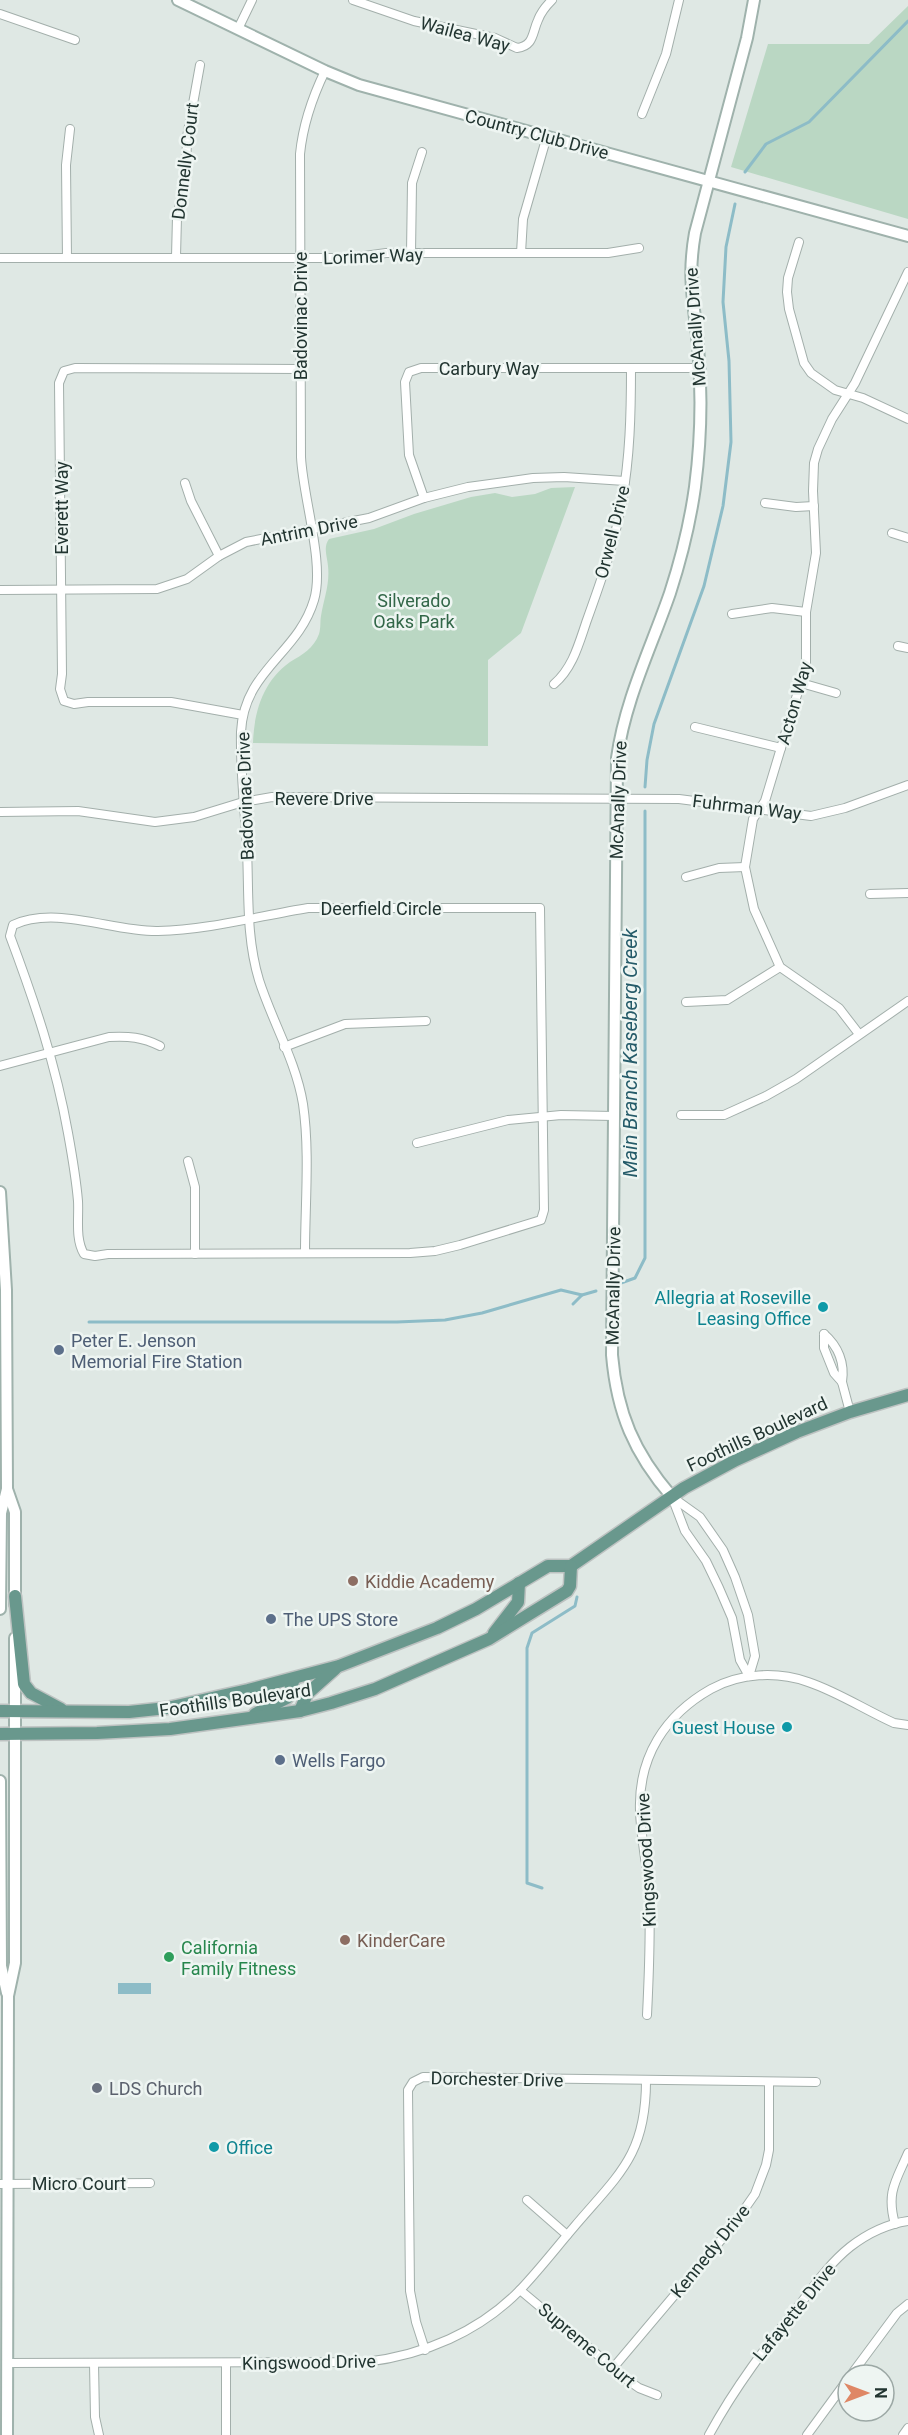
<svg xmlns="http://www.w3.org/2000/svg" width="908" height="2435" viewBox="0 0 908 2435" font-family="Roboto,sans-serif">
<rect width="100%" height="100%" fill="#dfe8e4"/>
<g fill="#bad7c3">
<path d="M 908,6 L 908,219 L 731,167 L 768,44 L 869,44 Z"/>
<path d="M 575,487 L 521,633 L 488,660 L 488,746 L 253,743 C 254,712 263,681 290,662 C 302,655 314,648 319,634 C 321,628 320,621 321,616 C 324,598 330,584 328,566 C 327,556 323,547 329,539 L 374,529 L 414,514 L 471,497 L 495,493 L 512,497 L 535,494 L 551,488 Z"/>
</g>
<rect fill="#8dbcc7" x="118" y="1983" width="33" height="11"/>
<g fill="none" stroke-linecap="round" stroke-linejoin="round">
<g stroke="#8dbcc7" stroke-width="3">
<path d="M 745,172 L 766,144 L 809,122 L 908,21"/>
<path d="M 645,787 L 647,760 L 654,724 L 704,586 L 723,506 L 731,442 L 729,361 L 723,302 L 726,247 L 735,204"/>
<path d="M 621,1283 L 635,1278 L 645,1258 L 645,811"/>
<path d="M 573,1304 L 582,1295 L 596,1291"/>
<path d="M 89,1322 L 397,1322 L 445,1320 L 482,1313 L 561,1290 L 582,1295"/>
<path d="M 542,1888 L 527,1883 L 527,1648 L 532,1633 L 575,1606 L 577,1597"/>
</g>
<defs>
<g id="street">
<path d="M 353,0 L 414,21 L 495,38 L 517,48 C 534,46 532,33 538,20 C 541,12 546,6 552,0"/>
<path d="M 0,14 L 75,40"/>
<path d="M 238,29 L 252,0"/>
<path d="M 642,114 L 666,54 L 679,0"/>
<path d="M 799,242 L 788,278 L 787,292 L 789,309 L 804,363 L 811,373 L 835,390 L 863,398 L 908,419"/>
<path d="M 411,253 L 412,183 L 422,152"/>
<path d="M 521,253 L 523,219 L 547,136"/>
<path d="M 176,257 L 177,217 L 186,176 L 187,137 L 200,65"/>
<path d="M 0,258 L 350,258 L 386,253 L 608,253 L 639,248"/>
<path d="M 67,258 L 66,165 L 70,129"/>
<path d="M 185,483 L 191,501 L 219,556"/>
<path d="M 424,498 L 409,455 L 405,382 L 409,372 L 421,368 L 699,368"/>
<path d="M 765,503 L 796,507 L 814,506"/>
<path d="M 892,533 L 908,538"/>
<path d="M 0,590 L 157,589 L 187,579 L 219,556 L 246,542 L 369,518 L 424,498 L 468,487 L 533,478 L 564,477 L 625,481"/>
<path d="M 732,614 L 772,608 L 806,612"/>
<path d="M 898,646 L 908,648"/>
<path d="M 801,683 L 836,693"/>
<path d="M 554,684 C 573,668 579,643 587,620 C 601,581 615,542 622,501 C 630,457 631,413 631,368"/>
<path d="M 243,715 L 171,702 L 88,702 L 74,704 L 64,701 L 60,689 L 62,674 L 59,383 L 64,371 L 75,368 L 300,369"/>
<path d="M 695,727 L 781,748"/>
<path d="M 0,812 L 78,811 L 155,822 L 194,817 L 243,802 L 272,797 L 679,799 L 811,816 L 845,808 L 908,785"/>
<path d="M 686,877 L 719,868 L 745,867"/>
<path d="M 870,894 L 908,893"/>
<path d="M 308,908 L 540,908 L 544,1210 L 541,1220 L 460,1245 L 435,1251 L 410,1253 L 108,1254 L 95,1256 L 84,1254 C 75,1239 79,1218 78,1201 C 76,1178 72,1155 68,1133 C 56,1065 34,1000 10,936 L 13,925 C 56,905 113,932 158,931 C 208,930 259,916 308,908 Z"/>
<path d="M 686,1002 L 727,1000 L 780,967"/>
<path d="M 859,1034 L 839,1008 L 780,967 L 754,909 L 745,867 L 753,819 L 765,801 L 806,665 L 806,612 L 816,553 L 813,491 L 814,463 L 818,449 L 832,419 L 855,383 L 908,272"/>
<path d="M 284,1047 L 345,1024 L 426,1021"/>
<path d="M 0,1066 L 109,1037 C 129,1036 142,1037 160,1046"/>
<path d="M 681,1115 L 724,1115 L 766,1096 L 796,1079 L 908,1001"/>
<path d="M 417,1143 L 508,1120 L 561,1115 L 614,1116"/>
<path d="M 188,1161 L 195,1187 L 195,1254"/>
<path d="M 305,1253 C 305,1204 310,1152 303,1104 C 296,1061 272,1021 259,980 C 246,937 249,894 247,850 C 245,810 240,771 241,732 C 244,670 298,654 314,600 C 325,564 303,498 301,457 L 300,154 C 303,124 312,98 325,71"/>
<path d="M 824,1334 L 824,1348 L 834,1373 L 842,1382 L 850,1412"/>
<path d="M 824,1334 C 838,1346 845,1363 842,1382"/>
<path d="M 672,1497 L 700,1517 L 723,1550 L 735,1577 L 748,1615 L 755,1656 L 749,1676"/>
<path d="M 672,1497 L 685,1531 L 706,1561 L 719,1588 L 732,1618 L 740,1660 L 749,1676"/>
<path d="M 647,2015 C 649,1974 651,1934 649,1893 C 647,1865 641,1838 640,1811 C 638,1757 665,1715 711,1689 C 740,1673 777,1671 808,1682 C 838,1692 865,1710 894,1723 L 908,1725"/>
<path d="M 0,2184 L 150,2183"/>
<path d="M 527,2200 L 567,2235"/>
<path d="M 895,2224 C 886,2192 896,2181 908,2153"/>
<path d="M 520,2290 L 629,2381 L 639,2388 L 657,2395"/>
<path d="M 425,2350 L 416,2322 L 410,2291 L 408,2090 L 413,2082 L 423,2077 L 816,2082"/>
<path d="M 7,2363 L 366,2362 C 424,2355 479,2332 520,2290 C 539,2270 556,2248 574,2227 C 619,2174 646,2155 646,2081"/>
<path d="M 94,2363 L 95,2417 L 99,2435"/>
<path d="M 226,2363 L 226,2435"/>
<path d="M 613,2368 L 732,2227 L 755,2194 L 766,2165 L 769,2150 L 769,2082"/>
<path d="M 851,2375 L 897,2313 L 908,2304"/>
<path d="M 709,2435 C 735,2387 767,2345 801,2303 C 816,2283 830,2263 850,2247 C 867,2234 887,2224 908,2221"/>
<path d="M 807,2435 L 848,2379"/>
<path d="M 903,2435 L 908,2428"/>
</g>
<g id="secondary">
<path d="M 178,0 L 325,71 L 359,85 L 908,236"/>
<path d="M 0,1192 L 6,1290 L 7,1489 L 1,1513 L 0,1609"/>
<path d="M 7,1489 L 15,1512 L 15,1604"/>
<path d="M 672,1497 C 634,1453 617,1413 612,1355 L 617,758 C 625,700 651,648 670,593 C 681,559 690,523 695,487 C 701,441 702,392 698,346 C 694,302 687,278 695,233 L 747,38 L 754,0"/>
<path d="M 0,1781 L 1,1966 L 7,1993"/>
<path d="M 7,2435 L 8,1996 L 15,1963 L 15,1638"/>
</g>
<g id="primary">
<path d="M 15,1596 L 24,1684 L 31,1693 L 61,1709"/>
<path d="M 494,1633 L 518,1602 L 519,1583"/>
<path d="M 0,1711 L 129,1712 L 167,1708 L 248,1690 L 339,1666 L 437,1628 L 476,1609 L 548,1566 L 571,1566 L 684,1488 L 736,1460 L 797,1432 L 850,1412 L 908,1395"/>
<path d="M 300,1711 L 307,1694 L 335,1669"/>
<path d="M 255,1714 L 287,1698 L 294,1679"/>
<path d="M 0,1734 L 97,1733 L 170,1729 L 300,1711 L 331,1703 L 375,1689 L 489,1639 L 567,1591 L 570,1586 L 571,1566"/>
</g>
</defs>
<use href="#street" stroke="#a3afab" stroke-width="10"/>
<use href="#secondary" stroke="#9fb2ac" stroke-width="14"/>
<use href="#primary" stroke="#bdc2c1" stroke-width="15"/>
<use href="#street" stroke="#fff" stroke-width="8"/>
<use href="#secondary" stroke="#fff" stroke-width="10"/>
<use href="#primary" stroke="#69988d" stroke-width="12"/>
</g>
<g fill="#0f9aa8" stroke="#eef5f2" stroke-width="2">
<circle cx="823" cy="1307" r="6"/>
<circle cx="787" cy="1727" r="6"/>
<circle cx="214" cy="2147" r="6"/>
</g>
<g fill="#5c6f8a" stroke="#eef5f2" stroke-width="2">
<circle cx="59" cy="1350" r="6"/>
<circle cx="271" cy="1619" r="6"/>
<circle cx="280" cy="1760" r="6"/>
</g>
<g fill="#8d6e63" stroke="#eef5f2" stroke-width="2">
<circle cx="353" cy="1581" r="6"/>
<circle cx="345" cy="1940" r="6"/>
</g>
<circle fill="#2e9e5b" stroke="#eef5f2" stroke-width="2" cx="169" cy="1957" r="6"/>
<circle fill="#6b7280" stroke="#eef5f2" stroke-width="2" cx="97" cy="2088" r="6"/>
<g text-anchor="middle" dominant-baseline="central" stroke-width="5" stroke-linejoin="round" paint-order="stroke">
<g font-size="18" fill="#223531" stroke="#eef5f2">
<text transform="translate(465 34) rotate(15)">Wailea Way</text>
<text transform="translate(537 134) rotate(15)">Country Club Drive</text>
<text transform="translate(185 161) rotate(-83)">Donnelly Court</text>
<text transform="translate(373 256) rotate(-2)">Lorimer Way</text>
<text transform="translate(300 316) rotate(-90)">Badovinac Drive</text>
<text transform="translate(695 327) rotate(-94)">McAnally Drive</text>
<text x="489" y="368">Carbury Way</text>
<text transform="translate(61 508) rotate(-90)">Everett Way</text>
<text transform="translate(309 530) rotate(-11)">Antrim Drive</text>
<text transform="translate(612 532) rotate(-76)">Orwell Drive</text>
<text transform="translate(794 703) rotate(-74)">Acton Way</text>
<text transform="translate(245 796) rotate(-92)">Badovinac Drive</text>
<text x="324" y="798">Revere Drive</text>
<text transform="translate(618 800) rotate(-88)">McAnally Drive</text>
<text transform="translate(747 807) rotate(7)">Fuhrman Way</text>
<text x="381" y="908">Deerfield Circle</text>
<text transform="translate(613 1286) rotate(-89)">McAnally Drive</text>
<text transform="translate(757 1434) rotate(-25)">Foothills Boulevard</text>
<text transform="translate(235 1700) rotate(-8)">Foothills Boulevard</text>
<text transform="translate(646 1860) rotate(-93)">Kingswood Drive</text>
<text transform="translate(497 2079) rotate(1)">Dorchester Drive</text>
<text x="79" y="2183">Micro Court</text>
<text transform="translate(710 2251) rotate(-51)">Kennedy Drive</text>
<text transform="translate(794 2312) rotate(-51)">Lafayette Drive</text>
<text transform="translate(587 2345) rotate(40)">Supreme Court</text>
<text transform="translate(309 2362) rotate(-1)">Kingswood Drive</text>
</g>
<g font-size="18" fill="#326748" stroke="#eef5f2">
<text x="414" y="600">Silverado<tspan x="414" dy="21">Oaks Park</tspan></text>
</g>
<g font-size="18" fill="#0d838f" stroke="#eef5f2" text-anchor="end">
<text x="811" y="1297">Allegria at Roseville<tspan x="811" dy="21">Leasing Office</tspan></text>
<text x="775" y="1727">Guest House</text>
<text x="226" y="2147" text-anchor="start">Office</text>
</g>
<g font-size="18" fill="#4e5e75" stroke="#eef5f2" text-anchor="start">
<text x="71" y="1340">Peter E. Jenson<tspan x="71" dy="21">Memorial Fire Station</tspan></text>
<text x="283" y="1619">The UPS Store</text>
<text x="292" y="1760">Wells Fargo</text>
</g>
<g font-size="18" fill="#785e54" stroke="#eef5f2" text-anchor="start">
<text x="365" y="1581">Kiddie Academy</text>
<text x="357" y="1940">KinderCare</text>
</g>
<g font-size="18" fill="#27864d" stroke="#eef5f2" text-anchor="start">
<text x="181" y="1947">California<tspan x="181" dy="21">Family Fitness</tspan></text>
</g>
<g font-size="18" fill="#5b616d" stroke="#eef5f2" text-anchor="start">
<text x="109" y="2088">LDS Church</text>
</g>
<g font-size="20" font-style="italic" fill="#255b69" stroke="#eef5f2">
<text transform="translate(630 1053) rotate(-90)">Main Branch Kaseberg Creek</text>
</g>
</g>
<g transform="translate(866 2393) rotate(90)"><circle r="28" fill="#eef5f2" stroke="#9ca8a5" stroke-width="1.5"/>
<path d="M0-4.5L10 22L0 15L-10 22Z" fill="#df8765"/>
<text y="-9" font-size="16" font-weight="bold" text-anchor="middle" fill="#223531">N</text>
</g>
</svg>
